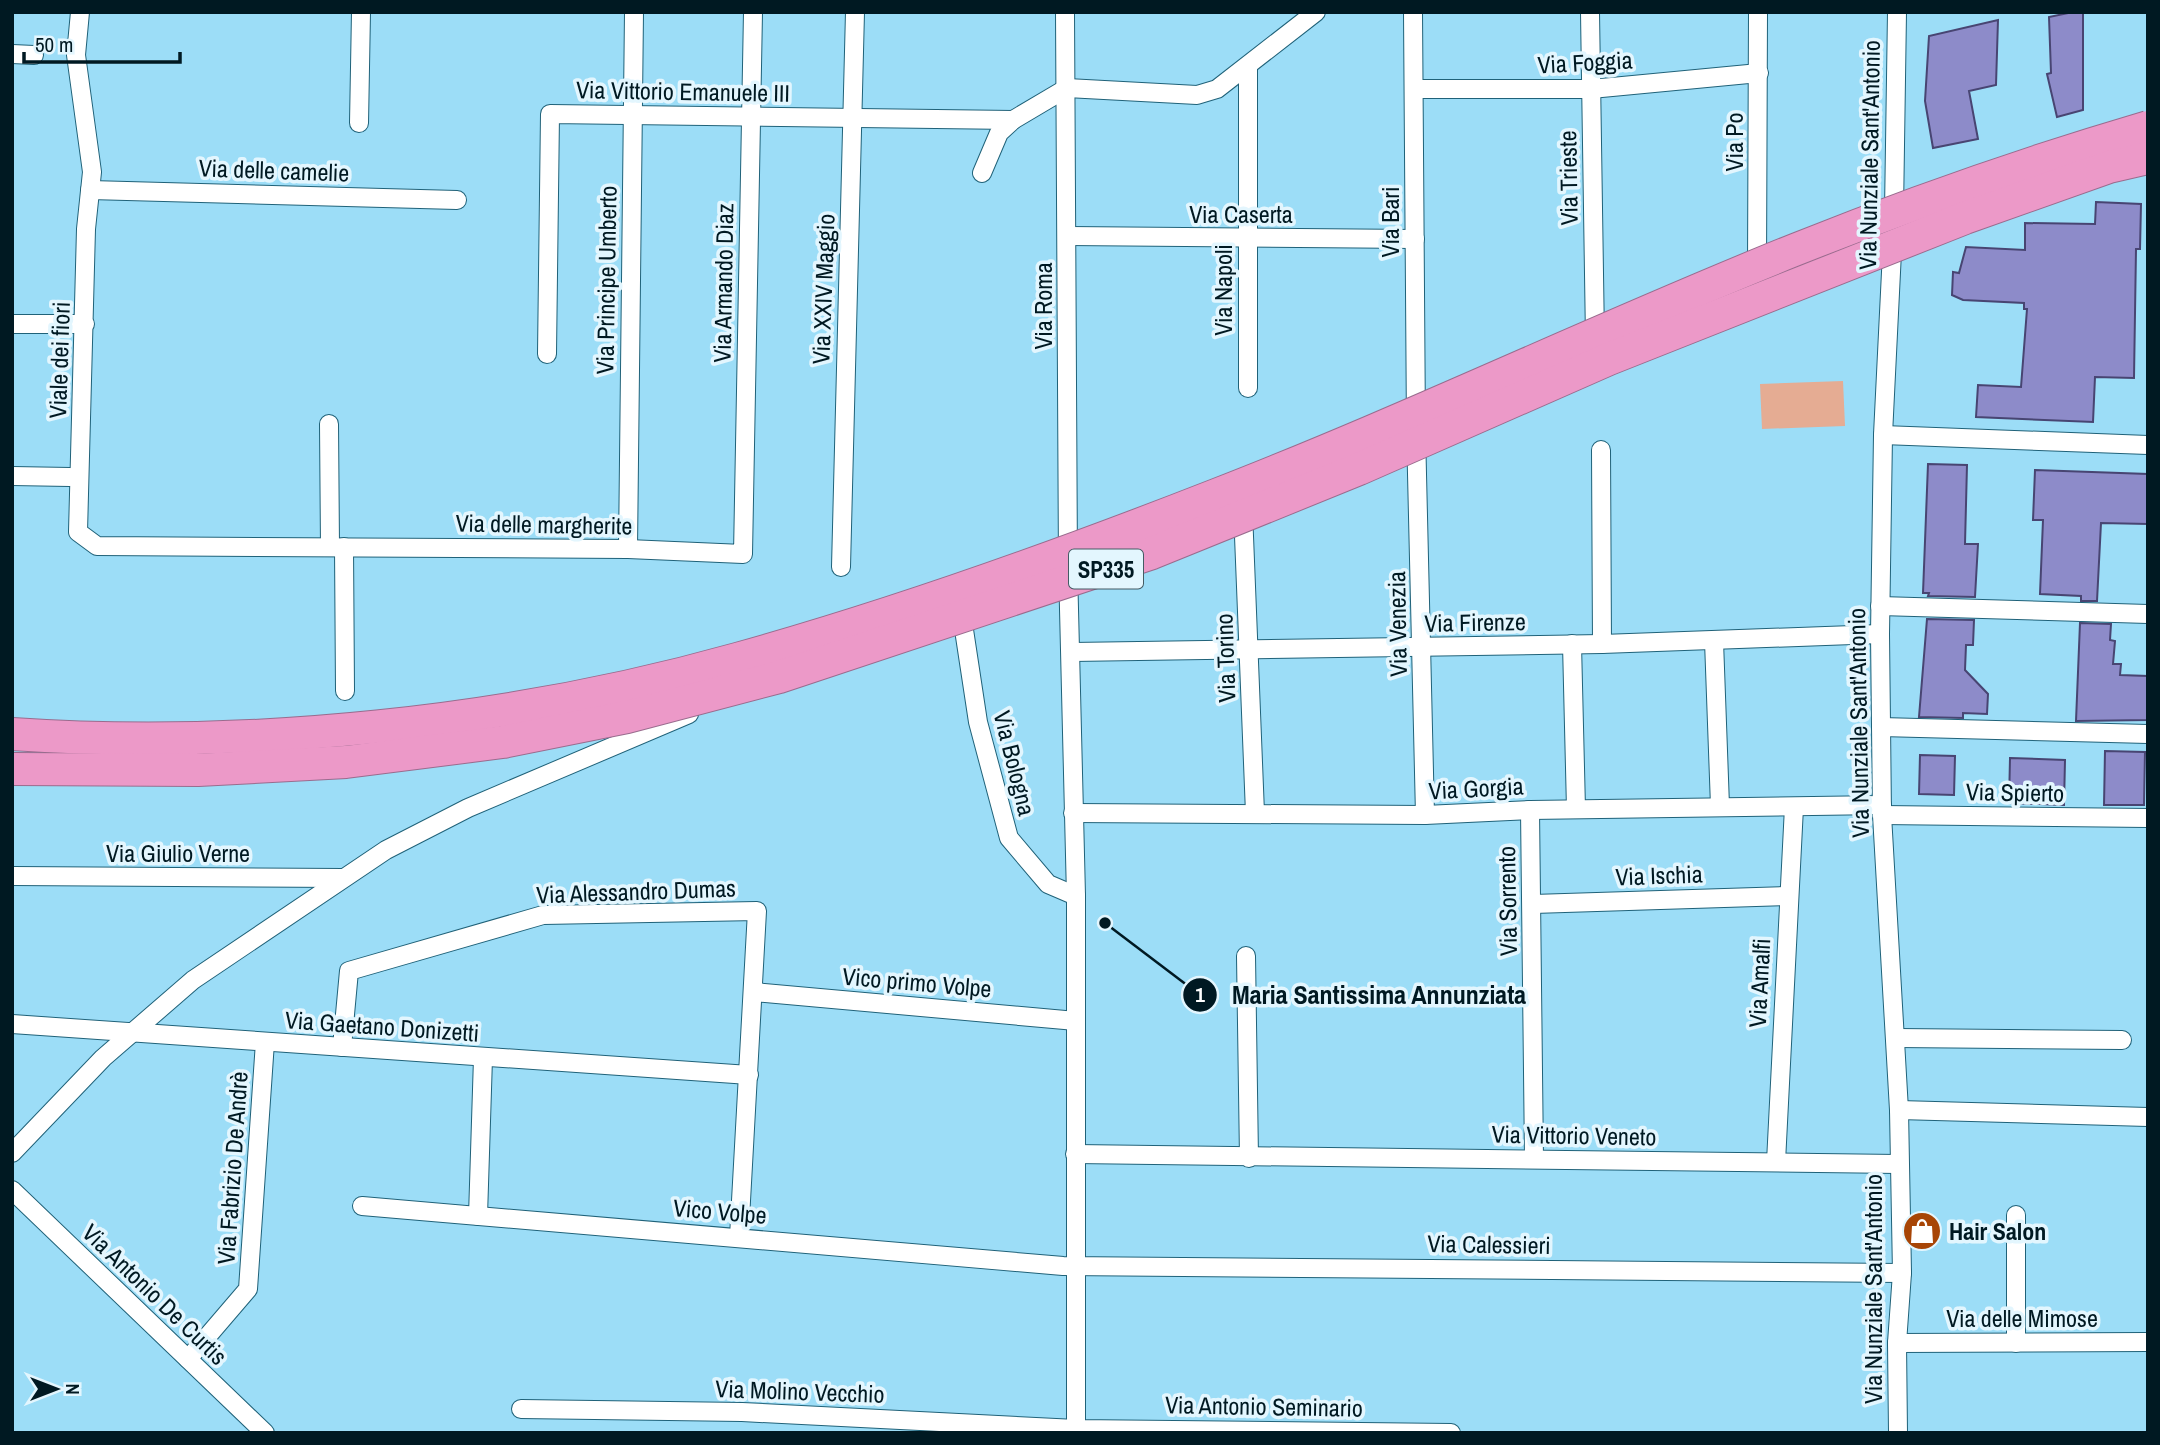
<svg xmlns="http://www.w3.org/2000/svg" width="2160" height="1445" viewBox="0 0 2160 1445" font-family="'Archivo Narrow',sans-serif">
<rect width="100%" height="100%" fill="#9cddf7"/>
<path fill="#e5ac93" d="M 1843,381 L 1845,426 L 1762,429 L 1760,384 Z"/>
<g fill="#8d8bc9" stroke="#484572" stroke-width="2">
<path d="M 2073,12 L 2083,12 L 2083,110 L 2057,117 L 2047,74 L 2051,73 L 2049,17 Z"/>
<path d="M 1998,20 L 1996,85 L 1969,91 L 1978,139 L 1933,148 L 1925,101 L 1929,36 Z"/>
<path d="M 2096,202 L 2141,204 L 2140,249 L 2136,249 L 2134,378 L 2095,377 L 2093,422 L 1976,417 L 1978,385 L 2021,387 L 2027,309 L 2024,309 L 2024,303 L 1963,300 L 1952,295 L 1953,272 L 1959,273 L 1966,247 L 2025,250 L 2025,223 L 2095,224 Z"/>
<path d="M 1928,464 L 1967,465 L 1965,544 L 1978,544 L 1975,597 L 1928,596 L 1929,593 L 1923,593 Z"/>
<path d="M 2035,470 L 2148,474 L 2148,524 L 2101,523 L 2097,601 L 2081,601 L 2081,596 L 2040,594 L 2043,520 L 2033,520 Z"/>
<path d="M 1927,619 L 1974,620 L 1973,645 L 1966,645 L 1965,670 L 1988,694 L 1987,714 L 1963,713 L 1963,718 L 1919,717 Z"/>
<path d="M 2080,623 L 2111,624 L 2110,640 L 2115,641 L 2113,664 L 2121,664 L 2120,675 L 2148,676 L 2148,720 L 2076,721 Z"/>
<path d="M 2105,751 L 2145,752 L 2144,805 L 2104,805 Z"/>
<path d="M 1920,755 L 1955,756 L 1954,795 L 1919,794 Z"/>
<path d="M 2010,758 L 2065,760 L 2064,805 L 2009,803 Z"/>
</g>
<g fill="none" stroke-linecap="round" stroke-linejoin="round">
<defs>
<g id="street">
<path d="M 80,12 L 76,55 L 92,172 L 86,229 L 78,532 L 97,546 L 628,549 L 743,554 L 753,12"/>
<path d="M 1065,12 L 1068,568 L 1076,896 L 1076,1433"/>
<path d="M 1413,12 L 1416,431 L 1425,815"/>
<path d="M 1590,12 L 1595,339"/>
<path d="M 1897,12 L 1894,211 L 1883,435 L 1880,634 L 1882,815 L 1899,1110 L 1902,1273 L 1897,1343 L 1898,1433"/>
<path d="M 12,54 L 34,55"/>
<path d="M 1248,67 L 1248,388"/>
<path d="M 1067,88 L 1197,95 L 1217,89 L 1316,12"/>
<path d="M 1414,89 L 1591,89 L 1759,73"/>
<path d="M 359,123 L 361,12"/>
<path d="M 982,173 L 999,133 L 1013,120"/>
<path d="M 90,190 L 457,200"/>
<path d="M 1068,236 L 1415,239"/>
<path d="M 1757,271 L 1758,12"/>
<path d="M 12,324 L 85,324"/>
<path d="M 547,354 L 550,114 L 1013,120 L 1067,88"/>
<path d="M 329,424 L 330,547"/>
<path d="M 1883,435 L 2148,445"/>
<path d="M 1601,450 L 1602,644"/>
<path d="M 12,476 L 70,477"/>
<path d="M 1243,511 L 1255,813"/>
<path d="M 344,547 L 345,691"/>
<path d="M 628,549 L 634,12"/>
<path d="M 841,567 L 855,12"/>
<path d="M 1880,606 L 2148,614"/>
<path d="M 961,610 L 978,722 L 1009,838 L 1048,884 L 1076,896"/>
<path d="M 1714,641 L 1720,806"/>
<path d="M 1572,644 L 1576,809"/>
<path d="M 1072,652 L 1602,644 L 1880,634"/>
<path d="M 1881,727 L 2148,734"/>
<path d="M 1530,810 L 1534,1159"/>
<path d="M 1073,813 L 1425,815 L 1530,810 L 1882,805"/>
<path d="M 1882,815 L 2148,818"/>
<path d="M 12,876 L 343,878"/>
<path d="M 1533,904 L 1788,896"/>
<path d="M 1246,956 L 1249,1158"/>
<path d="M 754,992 L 1076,1021"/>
<path d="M 12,1024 L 749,1075"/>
<path d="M 1897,1038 L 2122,1040"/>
<path d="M 342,1047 L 349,971 L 543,915 L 757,911 L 739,1237"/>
<path d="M 1899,1110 L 2148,1117"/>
<path d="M 12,1153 L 103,1058 L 193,980 L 386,850 L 468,808 L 689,714"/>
<path d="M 1075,1154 L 1898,1164"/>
<path d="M 1776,1162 L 1794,807"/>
<path d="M 12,1190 L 265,1433"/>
<path d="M 362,1206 L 1063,1266 L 1902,1273"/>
<path d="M 478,1216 L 483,1058"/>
<path d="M 1897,1343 L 2148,1342"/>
<path d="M 2016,1343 L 2016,1215"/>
<path d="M 188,1359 L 248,1289 L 265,1042"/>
<path d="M 521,1409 L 742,1412 L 1076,1429 L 1451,1433"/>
</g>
</defs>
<use href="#street" stroke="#206279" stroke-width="20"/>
<use href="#street" stroke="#fff" stroke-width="18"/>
<defs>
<g id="highway-bridge">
<path d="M 12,734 C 247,750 510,723 737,659 C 899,614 1060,556 1216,495 C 1412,419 1602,327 1797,249 C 1912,203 2029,162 2148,127"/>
<path d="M 12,769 L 198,770 L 346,762 L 503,742 L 627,717 L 779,677 L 1152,553 L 1359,469 L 1609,359 L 1965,218 L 2109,167 L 2148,158"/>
</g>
</defs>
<use href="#highway-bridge" stroke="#996c8e" stroke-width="34" stroke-linecap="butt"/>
<use href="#highway-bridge" stroke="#ec99c8" stroke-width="32"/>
</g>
<defs>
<symbol id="shop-disc" viewBox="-11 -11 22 22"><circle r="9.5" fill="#a74506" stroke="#e3f6fe"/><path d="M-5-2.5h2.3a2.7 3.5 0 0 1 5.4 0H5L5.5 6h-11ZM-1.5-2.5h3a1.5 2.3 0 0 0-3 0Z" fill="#fff"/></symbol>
</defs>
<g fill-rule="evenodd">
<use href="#shop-disc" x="1900" y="1209" width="44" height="44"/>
</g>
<g text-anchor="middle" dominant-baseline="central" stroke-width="7" stroke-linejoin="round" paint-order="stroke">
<rect fill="#e3f6fe" stroke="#445b64" stroke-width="2" x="1069" y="549.5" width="74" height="39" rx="5"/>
<g font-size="23" font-weight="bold" fill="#001922">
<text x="1106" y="569">SP335</text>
</g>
<g font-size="24" fill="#001922" stroke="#e3f6fe">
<text transform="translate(1585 62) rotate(-3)">Via Foggia</text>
<text transform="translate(683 91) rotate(1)">Via Vittorio Emanuele III</text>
<text transform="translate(1734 142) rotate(-90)">Via Po</text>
<text transform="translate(1869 155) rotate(-89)">Via Nunziale Sant'Antonio</text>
<text transform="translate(274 170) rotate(2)">Via delle camelie</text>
<text transform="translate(1568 178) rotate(-91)">Via Trieste</text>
<text x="1241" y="214">Via Caserta</text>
<text transform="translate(1390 222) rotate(-90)">Via Bari</text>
<text transform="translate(606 280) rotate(-89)">Via Principe Umberto</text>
<text transform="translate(723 283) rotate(-89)">Via Armando Diaz</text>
<text transform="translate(823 289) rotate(-88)">Via XXIV Maggio</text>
<text transform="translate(1223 290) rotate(-90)">Via Napoli</text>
<text transform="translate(1043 306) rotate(-90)">Via Roma</text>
<text transform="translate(59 360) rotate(-88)">Viale dei fiori</text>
<text transform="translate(544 524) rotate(1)">Via delle margherite</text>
<text transform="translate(1475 622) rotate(-1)">Via Firenze</text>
<text transform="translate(1397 624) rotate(-91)">Via Venezia</text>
<text transform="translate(1225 658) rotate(-92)">Via Torino</text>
<text transform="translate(1858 723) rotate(-91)">Via Nunziale Sant'Antonio</text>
<text transform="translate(1015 763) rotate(76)">Via Bologna</text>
<text transform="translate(1476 788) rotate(-3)">Via Gorgia</text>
<text transform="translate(2015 792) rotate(1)">Via Spierto</text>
<text x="178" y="853">Via Giulio Verne</text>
<text transform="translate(1659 875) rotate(-2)">Via Ischia</text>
<text transform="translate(636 891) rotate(-2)">Via Alessandro Dumas</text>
<text transform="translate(1507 901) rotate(-91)">Via Sorrento</text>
<text transform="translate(917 982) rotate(5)">Vico primo Volpe</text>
<text transform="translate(1759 983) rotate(-87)">Via Amalfi</text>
<text transform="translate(382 1026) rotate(4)">Via Gaetano Donizetti</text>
<text transform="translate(1574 1135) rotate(1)">Via Vittorio Veneto</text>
<text transform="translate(232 1168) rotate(-86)">Via Fabrizio De Andrè</text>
<text transform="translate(720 1211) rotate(5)">Vico Volpe</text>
<text transform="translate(1489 1244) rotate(1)">Via Calessieri</text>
<text transform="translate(1873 1289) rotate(-90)">Via Nunziale Sant'Antonio</text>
<text transform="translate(155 1294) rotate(44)">Via Antonio De Curtis</text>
<text x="2022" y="1318">Via delle Mimose</text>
<text transform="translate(800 1391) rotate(2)">Via Molino Vecchio</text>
<text transform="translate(1264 1406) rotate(1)">Via Antonio Seminario</text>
</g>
<g font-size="24" font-weight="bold" fill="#001922" stroke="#e3f6fe" text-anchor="start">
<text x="1949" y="1231">Hair Salon</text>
</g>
</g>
<path fill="none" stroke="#001922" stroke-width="2.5" d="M1105 923L1200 995"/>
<g fill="#001922" stroke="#e3f6fe" stroke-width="2.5">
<circle cx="1105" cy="923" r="7"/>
<circle cx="1200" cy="995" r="18"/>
</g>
<g font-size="21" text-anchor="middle" font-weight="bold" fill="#fff">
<text x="1200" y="1002">1</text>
</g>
<g font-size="26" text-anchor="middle" font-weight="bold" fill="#001922" stroke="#e3f6fe" stroke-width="7" stroke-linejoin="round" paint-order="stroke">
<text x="1379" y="1004">Maria Santissima Annunziata</text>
</g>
<rect width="2160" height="1445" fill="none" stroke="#001922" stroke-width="28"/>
<g transform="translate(56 1389) rotate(90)" stroke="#e3f6fe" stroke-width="5" paint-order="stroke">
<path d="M0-5L12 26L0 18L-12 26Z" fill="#001922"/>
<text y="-10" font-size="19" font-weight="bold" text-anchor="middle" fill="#001922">N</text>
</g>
<path d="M24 52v10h156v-10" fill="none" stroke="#001922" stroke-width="3.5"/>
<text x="35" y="52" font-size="21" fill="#001922" stroke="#e3f6fe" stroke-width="5" paint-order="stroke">50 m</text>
</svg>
